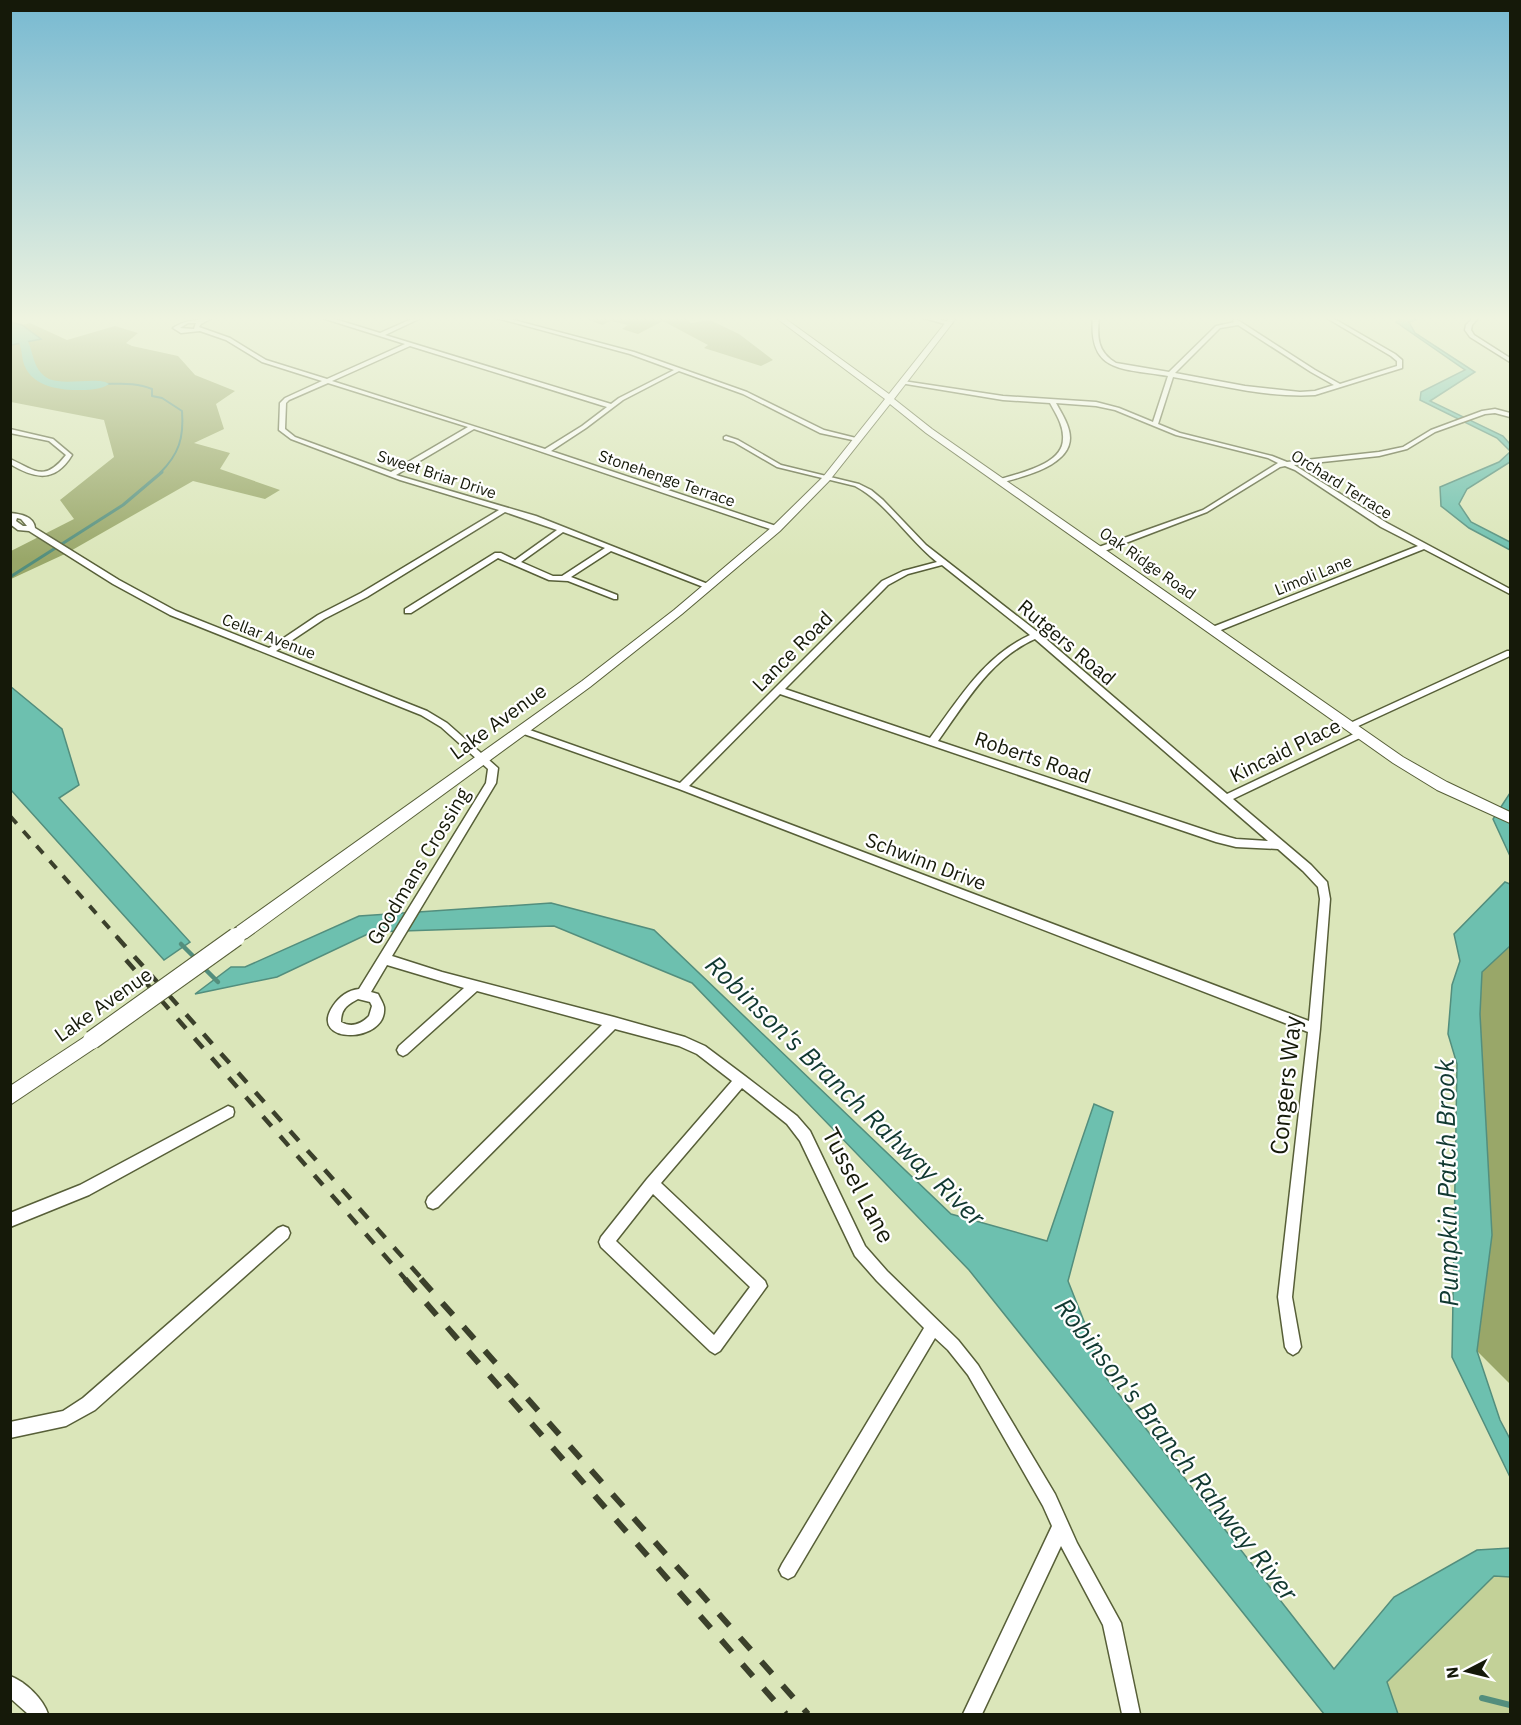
<svg xmlns="http://www.w3.org/2000/svg" width="1521" height="1725" viewBox="0 0 1521 1725" font-family="'IBM Plex Sans',sans-serif">
<rect width="100%" height="100%" fill="#dbe6ba"/>
<path fill="#c3d198" d="M 1494,1576 L 1510,1577 L 1510,1714 L 1398,1714 L 1387,1683 Z"/>
<g fill="#99a769">
<path d="M 582,317 L 684,317 L 691,323 L 710,320 L 739,334 L 773,360 L 761,366 L 704,348 L 708,345 L 663,321 L 638,334 L 622,329 L 628,325 L 611,321 L 602,325 Z"/>
<path d="M 30,323 L 67,340 L 115,326 L 138,333 L 126,343 L 132,346 L 178,356 L 195,375 L 235,391 L 216,404 L 224,429 L 194,443 L 230,453 L 220,469 L 280,490 L 265,499 L 193,481 L 67,553 L 11,579 L 11,551 L 74,519 L 60,500 L 114,457 L 104,420 L 11,402 L 10,345 L 40,339 L 22,325 Z"/>
<path d="M 1510,946 L 1510,1384 L 1477,1351 L 1492,1235 L 1480,1014 L 1482,972 Z"/>
</g>
<g fill="#6dc0af" stroke="#538e7d" stroke-width="1.5">
<path d="M 1403,317 L 1425,317 L 1409,322 L 1415,333 L 1475,372 L 1430,401 L 1503,436 L 1510,444 L 1510,451 L 1497,438 L 1420,400 L 1421,392 L 1465,370 L 1396,322 Z"/>
<path d="M 11,322 L 22,325 L 41,339 L 11,345 Z"/>
<path d="M 1510,452 L 1510,462 L 1467,489 L 1459,504 L 1471,522 L 1510,542 L 1510,550 L 1469,528 L 1441,506 L 1440,487 L 1499,462 Z"/>
<path d="M 10,686 L 62,729 L 79,785 L 59,798 L 190,942 L 164,960 L 11,790 Z"/>
<path d="M 1510,793 L 1510,856 L 1493,819 Z"/>
<path d="M 1505,882 L 1510,884 L 1510,946 L 1482,972 L 1480,1014 L 1492,1235 L 1477,1351 L 1500,1420 L 1510,1439 L 1510,1477 L 1452,1357 L 1457,1064 L 1448,1034 L 1452,985 L 1460,961 L 1454,934 Z"/>
<path d="M 551,903 L 654,930 L 951,1214 L 1047,1241 L 1094,1104 L 1113,1112 L 1068,1281 L 1107,1379 L 1334,1669 L 1394,1597 L 1477,1550 L 1510,1548 L 1510,1577 L 1494,1576 L 1387,1682 L 1398,1714 L 1324,1714 L 969,1270 L 692,983 L 554,926 L 372,932 L 277,977 L 195,994 L 231,967 L 245,967 L 359,916 Z"/>
</g>
<g fill="none" stroke-linecap="round" stroke-linejoin="round">
<path stroke="#538e7d" stroke-width="2" d="M 103,384 C 120,384 136,382 152,389 L 152,396 L 162,398 L 182,411 C 184,438 179,454 160,473"/>
<path stroke="#538e7d" stroke-width="3" d="M 10,577 L 123,505 L 162,472"/>
<g stroke="#538e7d" stroke-width="4.5">
<path d="M 181,944 L 197,960"/>
<path d="M 204,968 L 218,982"/>
</g>
<path stroke="#538e7d" stroke-width="6" d="M 1482,1698 L 1510,1705"/>
<path fill="#6dc0af" fill-rule="evenodd" d="M 10,325 C 39,334 25,367 49,379 C 66,386 99,376 109,384 C 101,390 87,390 77,390 C 56,390 29,385 23,361 C 21,350 21,339 10,332 Z"/>
<defs>
<g id="street">
<path d="M 207,317 L 214,317 L 201,324 L 199,327 L 230,338 L 266,360 L 327,379 L 405,344 L 319,317 L 328,317 L 380,333 L 416,317 L 423,317 L 385,335 L 611,404 L 619,398 L 674,370 L 630,354 L 493,317 L 502,317 L 634,352 L 747,392 L 824,430 L 860,439 L 857,441 L 820,433 L 743,394 L 679,371 L 623,400 L 586,428 L 551,451 L 779,527 L 780,529 L 776,531 L 474,429 L 396,475 L 536,516 L 713,586 L 709,588 L 706,588 L 611,551 L 571,577 L 617,595 L 617,599 L 614,599 L 568,581 L 549,580 L 498,558 L 411,613 L 405,613 L 405,609 L 495,553 L 501,553 L 515,560 L 557,530 L 505,512 L 367,597 L 324,619 L 276,651 L 427,711 L 447,723 L 498,768 L 496,783 L 392,956 L 442,972 L 614,1017 L 685,1037 L 705,1046 L 745,1076 L 797,1116 L 810,1131 L 865,1246 L 887,1271 L 958,1340 L 978,1365 L 1055,1494 L 1077,1543 L 1121,1623 L 1140,1714 L 1122,1714 L 1103,1625 L 1061,1546 L 982,1714 L 963,1714 L 1052,1526 L 1043,1506 L 968,1375 L 948,1350 L 935,1338 L 794,1576 L 788,1579 L 782,1576 L 779,1570 L 782,1564 L 924,1328 L 877,1281 L 855,1256 L 800,1141 L 787,1124 L 742,1088 L 661,1183 L 765,1281 L 767,1286 L 720,1351 L 715,1354 L 710,1351 L 601,1247 L 599,1242 L 601,1237 L 647,1179 L 732,1081 L 697,1054 L 679,1046 L 615,1029 L 438,1207 L 433,1209 L 428,1207 L 426,1202 L 428,1197 L 602,1025 L 477,991 L 407,1054 L 403,1056 L 399,1054 L 397,1050 L 399,1046 L 464,988 L 387,965 L 371,992 L 378,994 C 380,998 383,1003 384,1007 C 388,1044 307,1045 333,1006 C 339,997 348,990 359,989 L 486,783 L 488,769 L 441,727 L 421,715 L 170,615 L 113,584 L 29,531 L 18,530 L 10,524 L 10,513 C 20,514 34,516 35,528 L 119,580 L 176,611 L 269,648 L 318,615 L 361,593 L 499,510 L 400,480 L 291,439 L 279,430 L 280,403 L 285,398 L 322,381 L 262,362 L 226,340 L 200,331 L 181,333 L 173,328 C 188,318 194,323 207,317 ZM 188,323 L 196,323 L 194,329 L 180,328 ZM 410,346 L 607,407 L 582,426 L 545,449 L 332,381 ZM 328,383 L 468,427 L 391,472 L 295,437 L 285,429 L 286,403 L 289,400 ZM 17,518 L 21,519 L 27,526 L 23,526 L 16,521 ZM 563,532 L 605,548 L 562,576 L 553,576 L 521,562 ZM 358,999 L 370,1002 L 372,1006 L 369,1016 C 361,1024 352,1028 341,1022 C 341,1009 347,1005 358,999 ZM 653,1194 L 750,1287 L 714,1335 L 616,1241 Z"/>
<path d="M 920,317 L 931,317 L 952,323 L 949,325 Z"/>
<path d="M 1093,317 L 1099,317 C 1097,337 1097,352 1116,363 L 1169,372 L 1216,326 L 1235,322 L 1233,321 L 1236,319 L 1315,370 L 1340,384 L 1397,366 L 1397,361 L 1391,356 L 1325,317 L 1331,317 L 1395,354 L 1402,360 L 1402,368 L 1315,395 C 1268,398 1219,385 1173,377 L 1158,424 L 1180,433 L 1272,456 L 1287,462 L 1379,452 L 1403,447 L 1431,430 L 1482,411 L 1495,409 L 1510,413 L 1510,417 L 1495,413 L 1485,414 L 1435,432 L 1407,449 L 1379,456 L 1294,465 L 1387,523 L 1510,589 L 1510,594 L 1424,549 L 1216,632 L 1210,632 L 1210,628 L 1418,546 L 1381,527 L 1295,470 L 1285,466 L 1280,467 L 1207,512 L 1102,552 L 1096,552 L 1096,548 L 1203,510 L 1278,463 L 1268,458 L 1176,435 L 1115,410 L 1096,406 L 1056,403 C 1062,414 1070,426 1070,438 C 1070,466 1022,477 1000,483 L 998,482 L 998,480 C 1018,473 1063,465 1063,439 C 1064,426 1056,414 1050,403 L 1003,400 L 900,383 L 903,381 L 1003,396 L 1096,402 L 1119,408 L 1153,422 L 1168,376 C 1124,368 1088,374 1093,317 ZM 1238,325 L 1311,372 L 1334,385 L 1315,391 L 1300,392 L 1245,386 L 1175,373 L 1220,328 Z"/>
<path d="M 1474,317 L 1479,317 L 1472,325 L 1471,330 L 1474,335 L 1510,358 L 1510,362 L 1470,337 L 1465,330 L 1466,325 Z"/>
<path d="M 10,429 L 53,439 L 72,455 C 55,483 35,479 10,464 L 10,459 C 35,470 44,483 66,455 L 49,441 L 10,433 Z"/>
<path d="M 726,436 L 738,440 L 781,465 L 859,484 L 871,490 L 883,500 L 926,545 L 1039,633 L 1227,794 L 1358,732 L 1364,732 L 1366,734 L 1364,736 L 1233,799 L 1311,865 L 1327,882 L 1330,899 L 1320,1029 L 1292,1297 L 1301,1347 L 1298,1352 L 1293,1355 L 1288,1352 L 1285,1347 L 1278,1297 L 1308,1032 L 679,789 L 521,733 L 519,731 L 521,729 L 527,729 L 680,783 L 882,581 L 903,571 L 937,562 C 908,539 887,503 855,486 L 777,467 L 734,442 L 724,439 L 724,437 ZM 942,565 L 1030,635 C 984,656 959,699 930,738 L 785,689 L 888,585 L 908,574 ZM 1035,639 L 1268,841 L 1236,839 L 1217,834 L 938,741 C 966,702 990,659 1035,639 ZM 780,694 L 1216,842 L 1236,847 L 1278,849 L 1303,871 L 1318,887 L 1320,899 L 1309,1021 L 689,786 Z"/>
<path d="M 1507,651 L 1510,651 L 1510,656 L 1354,728 L 1351,729 L 1346,726 L 1348,724 Z"/>
<path d="M 228,1106 L 233,1108 L 234,1112 L 233,1116 L 89,1195 L 10,1227 L 10,1213 L 80,1185 Z"/>
<path d="M 283,1226 L 288,1228 L 290,1233 L 288,1238 L 95,1410 L 66,1426 L 10,1438 L 10,1422 L 63,1411 L 83,1398 L 278,1228 Z"/>
<path d="M 10,1676 C 26,1682 43,1699 48,1714 L 28,1714 L 10,1698 Z"/>
</g>
<g id="secondary">
<path d="M 775,317 L 783,317 L 889,394 L 950,317 L 957,317 L 894,399 L 932,429 L 1403,757 L 1447,782 L 1510,812 L 1510,823 L 1437,790 L 1393,763 L 926,433 L 890,404 L 829,481 L 780,531 L 682,614 L 590,687 L 247,938 L 241,940 L 235,938 L 233,933 L 235,928 L 582,681 L 674,610 L 772,527 L 823,477 L 885,399 Z"/>
<path d="M 92,1032 L 98,1034 L 101,1040 L 98,1046 L 10,1105 L 10,1086 Z"/>
</g>
</defs>
<use href="#street" stroke="#575f38" stroke-width="3"/>
<use href="#secondary" stroke="#575f38" stroke-width="2"/>
<use href="#street" fill="#fff" fill-rule="evenodd"/>
<use href="#secondary" fill="#fff" fill-rule="evenodd"/>
<path stroke="#3b402b" stroke-width="4" stroke-dasharray="10 10" stroke-linecap="butt" d="M 10,816 L 118,938"/>
<g stroke="#3b402b" stroke-width="4.5" stroke-dasharray="13 13" stroke-linecap="butt">
<path d="M 117,937 L 423,1280"/>
<path d="M 126,960 L 406,1280"/>
</g>
<g stroke="#3b402b" stroke-width="6" stroke-dasharray="16 16" stroke-linecap="butt">
<path d="M 405,1279 L 786,1714"/>
<path d="M 421,1279 L 808,1714"/>
</g>
<defs>
<path id="secondary-bridge-far1" d="M 234,938 L 241,933"/>
<path id="secondary-bridge" d="M 92,1040 L 236,937"/>
</defs>
<use href="#secondary-bridge-far1" stroke="#575f38" stroke-width="16" stroke-linecap="butt"/>
<use href="#secondary-bridge" stroke="#575f38" stroke-width="20" stroke-linecap="butt"/>
<use href="#secondary-bridge-far1" stroke="#fff" stroke-width="14"/>
<use href="#secondary-bridge" stroke="#fff" stroke-width="18"/>
</g>
<linearGradient id="sky" x2="0" y2="1"><stop stop-color="#77b9d1"/><stop offset="0.57" stop-color="#eff4e0"/><stop offset="1" stop-color="#eff4e0" stop-opacity="0"/></linearGradient>
<rect width="1521" height="559" fill="url(#sky)"/>
<g text-anchor="middle" dominant-baseline="central" stroke-width="4.5" stroke-linejoin="round" paint-order="stroke">
<g font-size="16" fill="#151909" stroke="#fff">
<text transform="translate(437 474) rotate(18)">Sweet Briar Drive</text>
<text transform="translate(667 478) rotate(19)">Stonehenge Terrace</text>
<text transform="translate(1342 484) rotate(32)">Orchard Terrace</text>
<text transform="translate(1148 563) rotate(35)">Oak Ridge Road</text>
<text transform="translate(1313 575) rotate(-22)">Limoli Lane</text>
<text transform="translate(269 636) rotate(21)">Cellar Avenue</text>
</g>
<g font-size="20" fill="#151909" stroke="#fff">
<text transform="translate(1067 642) rotate(40)">Rutgers Road</text>
<text transform="translate(792 651) rotate(-45)">Lance Road</text>
<text transform="translate(498 721) rotate(-36)">Lake Avenue</text>
<text transform="translate(1285 750) rotate(-26)">Kincaid Place</text>
<text transform="translate(1033 757) rotate(19)">Roberts Road</text>
<text transform="translate(926 861) rotate(21)">Schwinn Drive</text>
<text transform="translate(418 866) rotate(-59)">Goodmans Crossing</text>
<text transform="translate(103 1004) rotate(-35)">Lake Avenue</text>
</g>
<g font-size="24" fill="#151909" stroke="#fff">
<text transform="translate(1285 1085) rotate(-84)">Congers Way</text>
<text transform="translate(859 1185) rotate(62)">Tussel Lane</text>
</g>
<g font-size="26" font-style="italic" fill="#113931" stroke="#fff">
<text transform="translate(846 1090) rotate(44)">Robinson's Branch Rahway River</text>
<text transform="translate(1446 1183) rotate(-91)">Pumpkin Patch Brook</text>
<text transform="translate(1177 1449) rotate(52)">Robinson's Branch Rahway River</text>
</g>
</g>
<rect width="1521" height="1725" fill="none" stroke="#151909" stroke-width="24"/>
<g transform="translate(1467 1671) rotate(263)" stroke="#ffffff" stroke-width="4.5" paint-order="stroke">
<path d="M0-4.5L10 22L0 15L-10 22Z" fill="#151909"/>
<text y="-9" font-size="16" font-weight="bold" text-anchor="middle" fill="#151909">N</text>
</g>
</svg>
